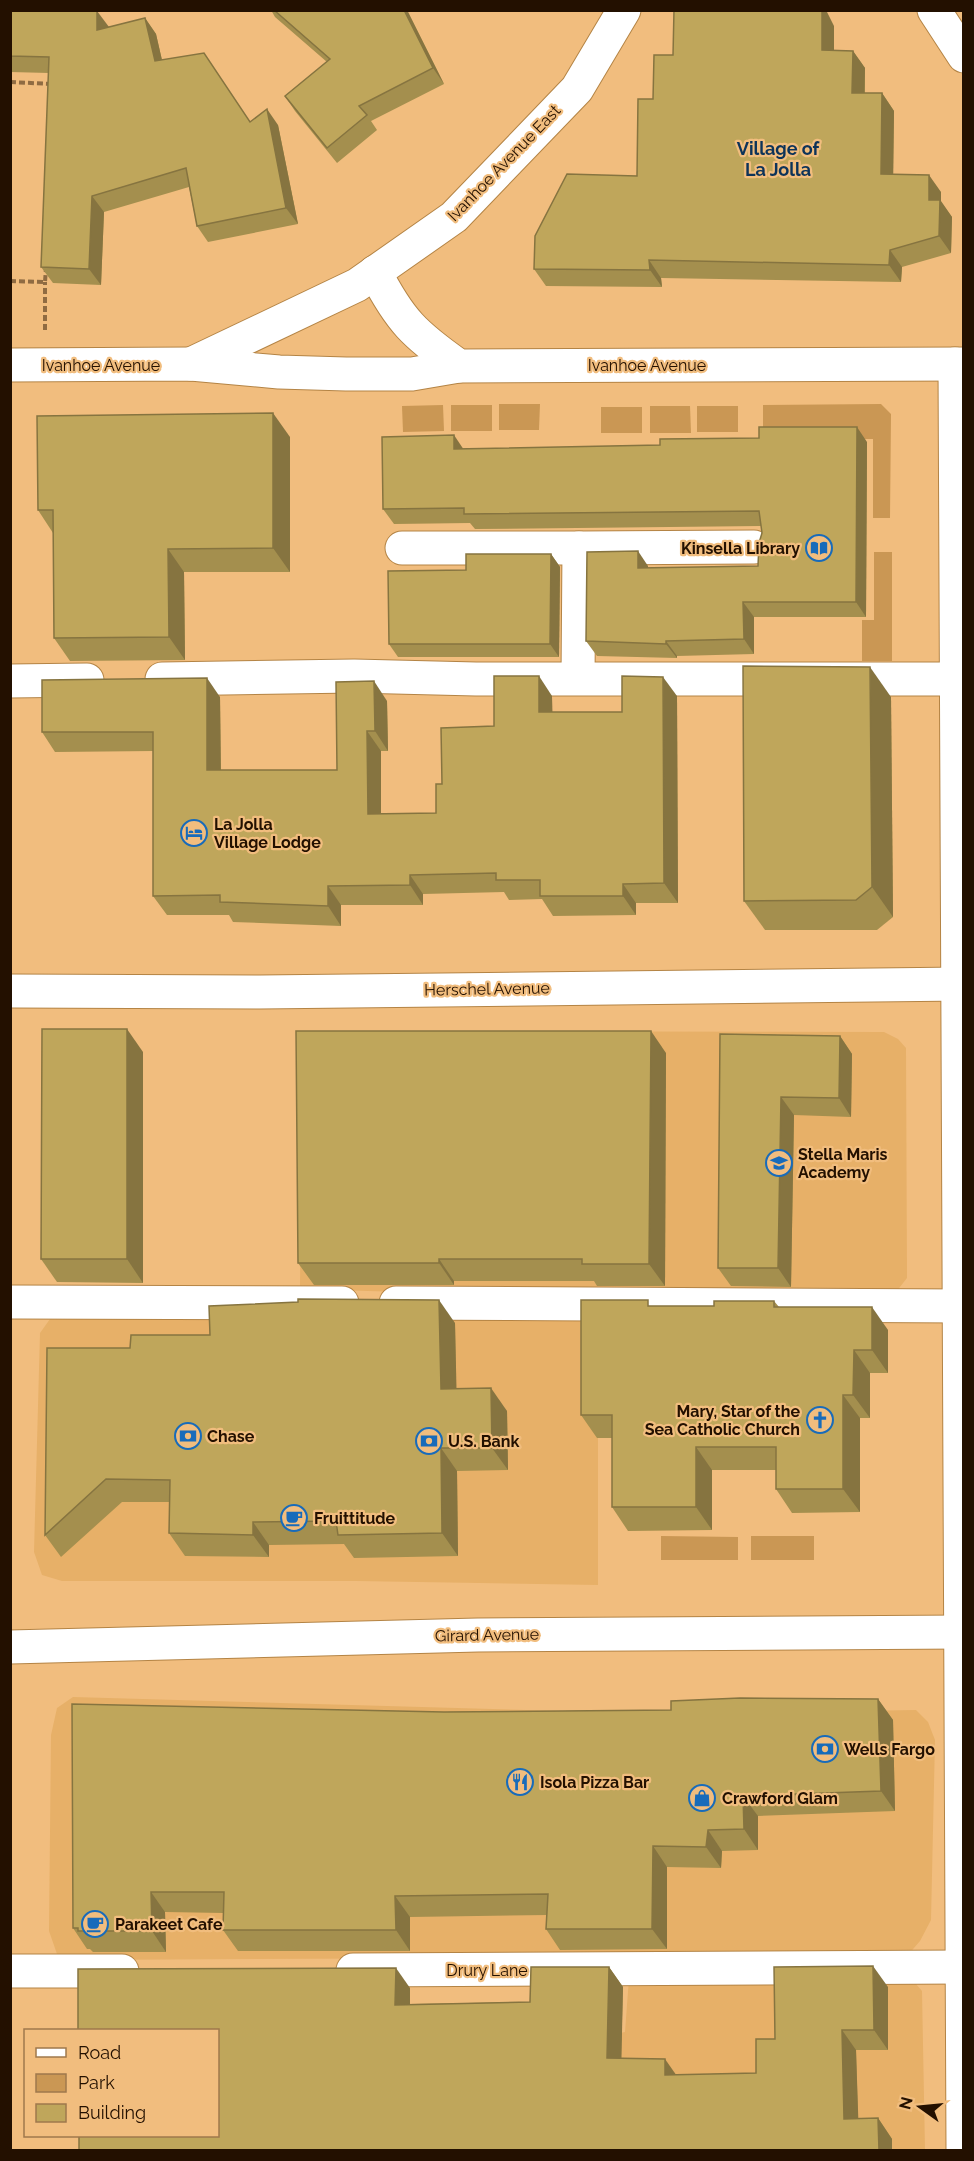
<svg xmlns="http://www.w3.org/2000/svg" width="974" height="2161" viewBox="0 0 974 2161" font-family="Raleway,sans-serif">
<rect width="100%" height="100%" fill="#f1bd7e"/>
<g fill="#e7b068">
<path d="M 302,1031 L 884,1032 L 898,1039 L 906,1048 L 907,1278 L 896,1292 L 402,1292 L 300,1289 Z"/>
<path d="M 79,1314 L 598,1318 L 598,1585 L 356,1581 L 62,1581 L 42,1575 L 34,1552 L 40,1333 L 50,1319 Z"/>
<path d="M 73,1697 L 670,1714 L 916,1710 L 928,1722 L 935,1740 L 931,1920 L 920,1941 L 907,1956 L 71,1960 L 57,1954 L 49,1931 L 51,1735 L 57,1708 Z"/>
<path d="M 629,1978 L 916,1984 L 922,1991 L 925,2150 L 608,2150 L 609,2035 L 625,2032 Z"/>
</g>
<g fill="#ca9754">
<path d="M 499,404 L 540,404 L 539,430 L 499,430 Z"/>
<path d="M 881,404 L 891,414 L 890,518 L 873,518 L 873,439 L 763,439 L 763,405 Z"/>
<path d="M 443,405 L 444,431 L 403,432 L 402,406 Z"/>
<rect x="451" y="405" width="41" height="26"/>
<path d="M 650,406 L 690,406 L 691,433 L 650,433 Z"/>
<rect x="697" y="406" width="41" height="26"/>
<rect x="601" y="407" width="41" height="26"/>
<path d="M 874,552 L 892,552 L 892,661 L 862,661 L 862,620 L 874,620 Z"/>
<path d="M 661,1536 L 738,1537 L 738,1560 L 661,1560 Z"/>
<rect x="751" y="1536" width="63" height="24"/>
</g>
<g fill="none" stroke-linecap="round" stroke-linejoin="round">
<defs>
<g id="minor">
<path d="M 375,272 C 400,321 415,335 459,366 L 964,364"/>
<path d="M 191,364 L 357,285 L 454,217 L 577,89 L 624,10"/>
<path d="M 955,364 L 963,2150"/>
<path d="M 10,365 L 191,364 L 279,372 L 346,374 L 412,374 L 459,366"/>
<path d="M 402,548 L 579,548 L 578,678"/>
<path d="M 579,548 L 754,547"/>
<path d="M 162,679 L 354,676 L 476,679 L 964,679"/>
<path d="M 10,681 L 87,680"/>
<path d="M 10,991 L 260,992 L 964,984"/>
<path d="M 10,1302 L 342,1303"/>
<path d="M 396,1303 L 964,1306"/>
<path d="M 353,1970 L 964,1967"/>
<path d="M 10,1971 L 122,1971"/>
</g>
<g id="major">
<path d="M 934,10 L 964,56"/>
<path d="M 10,1647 L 478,1635 L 964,1632"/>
</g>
</defs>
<use href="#minor" stroke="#b48445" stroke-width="35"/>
<use href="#major" stroke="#b48445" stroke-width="35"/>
<g stroke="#8f6b42" stroke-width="4" stroke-dasharray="6 3" stroke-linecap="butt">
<path d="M 10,82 L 52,84"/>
<path d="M 10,281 L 45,282 L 46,268"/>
<path d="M 45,330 L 45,282"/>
</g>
<use href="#minor" stroke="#fff" stroke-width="33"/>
<use href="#major" stroke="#fff" stroke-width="33"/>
</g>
<g fill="#a48f4e">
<path d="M 10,10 L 109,27 L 145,18 L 156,34 L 162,60 L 251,122 L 278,125 L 298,224 L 208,242 L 197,226 L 189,187 L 104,212 L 101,285 L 53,283 L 41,267 L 49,73 L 10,72 Z"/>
<path d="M 271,10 L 407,10 L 444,84 L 371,121 L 377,130 L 337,163 L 295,111 L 285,96 L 327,62 L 275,17 Z"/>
<path d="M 834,26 L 834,51 L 853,51 L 865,68 L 865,93 L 882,93 L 894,111 L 893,175 L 941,192 L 941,202 L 952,217 L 951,253 L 902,267 L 901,282 L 661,278 L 662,287 L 546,286 L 534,269 L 637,176 L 653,99 L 673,55 Z"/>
<path d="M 290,437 L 290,572 L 184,572 L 185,660 L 70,661 L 54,638 L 53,533 L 38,510 Z"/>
<path d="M 867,442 L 866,617 L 754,617 L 754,654 L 677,656 L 677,658 L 597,656 L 586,641 L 648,566 L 648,568 L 758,566 L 762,533 L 761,526 L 475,529 L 470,523 L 394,524 L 383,509 L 464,449 Z"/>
<path d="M 551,554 L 560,567 L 559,657 L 398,657 L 389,644 L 466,570 Z"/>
<path d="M 552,696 L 552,712 L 622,712 L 677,696 L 678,903 L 636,903 L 636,915 L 553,916 L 542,899 L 509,900 L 504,892 L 423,894 L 423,905 L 341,905 L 341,926 L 233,922 L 229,915 L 167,915 L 153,896 L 153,751 L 55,752 L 42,732 L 220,697 L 221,770 L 337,770 L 387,701 L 388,751 L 381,751 L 381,813 L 436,813 L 442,784 L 494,726 Z"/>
<path d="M 891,697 L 893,917 L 877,930 L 765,930 L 744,901 Z"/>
<path d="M 720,1034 L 840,1036 L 852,1054 L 851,1117 L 794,1115 L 791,1287 L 731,1286 L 718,1268 Z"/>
<path d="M 143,1052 L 143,1283 L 57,1282 L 41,1259 Z"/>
<path d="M 666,1053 L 665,1286 L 597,1286 L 594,1281 L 454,1281 L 454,1285 L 314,1285 L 298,1263 Z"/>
<path d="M 774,1301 L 779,1307 L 888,1330 L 888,1373 L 870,1373 L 870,1418 L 860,1418 L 860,1512 L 792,1513 L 776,1489 L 776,1470 L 712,1470 L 712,1530 L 628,1531 L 612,1507 L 612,1438 L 597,1438 L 581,1415 L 652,1306 L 714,1306 Z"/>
<path d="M 455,1323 L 456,1388 L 507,1411 L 508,1470 L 457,1471 L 458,1556 L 354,1558 L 344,1544 L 269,1545 L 269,1557 L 185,1556 L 169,1533 L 170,1502 L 122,1502 L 61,1557 L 45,1535 L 130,1348 L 210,1335 Z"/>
<path d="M 878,1699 L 893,1720 L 895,1811 L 758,1816 L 758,1850 L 722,1851 L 721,1868 L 667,1867 L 667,1949 L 560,1950 L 546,1929 L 547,1915 L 410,1917 L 410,1951 L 238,1951 L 223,1930 L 224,1913 L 165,1912 L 166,1952 L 93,1952 L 90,1949 L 87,1949 L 73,1928 L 444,1712 L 671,1710 Z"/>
<path d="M 609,1967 L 623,1987 L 621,2058 L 676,2075 L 756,2073 L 775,2039 L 888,1987 L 888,2050 L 856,2050 L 858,2119 L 878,2118 L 892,2139 L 892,2151 L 79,2151 L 410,1988 L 410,2004 L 530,2002 Z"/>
</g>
<g fill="#867440">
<path d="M 404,10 L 407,10 L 444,84 L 433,68 Z"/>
<path d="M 822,10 L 826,10 L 834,26 L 834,67 L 822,50 Z"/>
<path d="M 97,11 L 109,27 L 97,30 Z"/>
<path d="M 145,18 L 156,34 L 166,78 L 155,61 Z"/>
<path d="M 853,51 L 865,68 L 864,110 L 852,93 Z"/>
<path d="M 882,93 L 894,111 L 893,191 L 881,174 Z"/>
<path d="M 267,109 L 278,125 L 298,224 L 286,208 Z"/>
<path d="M 929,175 L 941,192 L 941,201 L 952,217 L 951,253 L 939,236 L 929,200 Z"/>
<path d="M 92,196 L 104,212 L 101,285 L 89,269 Z"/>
<path d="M 890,250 L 902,267 L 901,282 L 889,265 Z"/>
<path d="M 649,260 L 661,278 L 662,287 L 650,270 Z"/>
<path d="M 273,413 L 290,437 L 290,572 L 273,548 Z"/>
<path d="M 857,427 L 867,442 L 866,617 L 856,602 Z"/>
<path d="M 454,435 L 464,450 L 454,449 Z"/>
<path d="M 168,549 L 184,572 L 185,660 L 169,637 Z"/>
<path d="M 638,551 L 648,566 L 648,583 L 638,568 Z"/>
<path d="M 551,554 L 560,567 L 559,657 L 550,644 Z"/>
<path d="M 743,602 L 754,617 L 754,654 L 744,639 Z"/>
<path d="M 666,641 L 677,656 L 677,658 L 666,644 Z"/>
<path d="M 870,667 L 891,697 L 893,917 L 872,887 Z"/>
<path d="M 539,676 L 552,696 L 553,731 L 539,712 Z"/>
<path d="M 663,677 L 677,696 L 678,903 L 664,883 Z"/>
<path d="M 207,678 L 220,697 L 221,789 L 207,770 Z"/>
<path d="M 374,681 L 387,701 L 388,751 L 375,731 Z"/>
<path d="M 367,731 L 381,751 L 381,833 L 368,814 Z"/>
<path d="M 410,875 L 423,894 L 423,905 L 410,885 Z"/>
<path d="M 623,884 L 636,903 L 636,915 L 623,896 Z"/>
<path d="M 328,886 L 341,905 L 341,926 L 328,906 Z"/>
<path d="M 127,1029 L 143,1052 L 143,1283 L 127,1259 Z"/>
<path d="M 651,1031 L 666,1053 L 665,1286 L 649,1264 Z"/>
<path d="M 840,1036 L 852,1054 L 851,1117 L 839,1098 Z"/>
<path d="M 781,1097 L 794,1115 L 791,1287 L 778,1268 Z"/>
<path d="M 439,1259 L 454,1281 L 454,1285 L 439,1263 Z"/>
<path d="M 439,1300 L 455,1323 L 457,1411 L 441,1389 Z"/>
<path d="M 872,1307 L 888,1330 L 888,1373 L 872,1350 Z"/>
<path d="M 854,1350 L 870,1373 L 870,1418 L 853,1395 Z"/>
<path d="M 491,1388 L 507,1411 L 508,1470 L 492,1448 Z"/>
<path d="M 843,1395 L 860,1418 L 860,1512 L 843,1489 Z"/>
<path d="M 696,1447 L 712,1470 L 712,1530 L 696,1507 Z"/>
<path d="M 441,1448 L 457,1471 L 458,1556 L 442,1533 Z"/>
<path d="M 253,1522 L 269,1545 L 269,1557 L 253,1535 Z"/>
<path d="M 878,1699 L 893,1720 L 895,1811 L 881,1791 Z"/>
<path d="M 743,1796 L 758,1816 L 758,1850 L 744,1829 Z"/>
<path d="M 708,1830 L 722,1851 L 721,1868 L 706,1847 Z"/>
<path d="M 653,1846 L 667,1867 L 667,1949 L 652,1929 Z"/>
<path d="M 151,1892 L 165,1912 L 166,1952 L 152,1931 Z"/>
<path d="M 395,1896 L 410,1917 L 410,1951 L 396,1930 Z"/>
<path d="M 873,1966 L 888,1987 L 888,2050 L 874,2030 Z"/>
<path d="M 609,1967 L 623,1987 L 621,2079 L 607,2058 Z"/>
<path d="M 396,1968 L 410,1988 L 410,2025 L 395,2005 Z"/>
<path d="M 842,2030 L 856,2050 L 859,2140 L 844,2119 Z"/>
<path d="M 665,2059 L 679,2079 L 665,2075 Z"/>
<path d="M 878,2118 L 892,2139 L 892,2151 L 879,2151 Z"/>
</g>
<g fill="#bfa65b" stroke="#867440" stroke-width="1.5">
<path d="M 10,10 L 97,11 L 97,30 L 145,18 L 155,61 L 204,53 L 250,122 L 267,109 L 286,208 L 197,226 L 186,168 L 92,196 L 89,269 L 41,267 L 49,57 L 10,56 Z"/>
<path d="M 274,10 L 404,10 L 433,68 L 359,106 L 367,115 L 327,148 L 285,96 L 330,59 Z"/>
<path d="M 674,10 L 822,10 L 822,50 L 853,51 L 852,93 L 882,93 L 881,174 L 929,175 L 929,200 L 940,200 L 939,236 L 890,250 L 889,265 L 649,260 L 650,270 L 534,269 L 535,236 L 567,174 L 637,176 L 638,99 L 653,99 L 654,55 L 673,55 Z"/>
<path d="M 273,413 L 273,548 L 168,549 L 169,637 L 54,638 L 53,510 L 38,510 L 37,416 Z"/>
<path d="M 759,427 L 857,427 L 856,602 L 743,602 L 744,639 L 666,641 L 666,644 L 586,641 L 587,552 L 638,551 L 638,568 L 758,566 L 759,543 L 762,533 L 759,511 L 464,514 L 464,508 L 383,509 L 382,437 L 454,435 L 454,449 L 660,445 L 660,439 L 759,438 Z"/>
<path d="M 466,554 L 551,554 L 550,644 L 389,644 L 388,571 L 466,570 Z"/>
<path d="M 743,666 L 870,667 L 872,887 L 856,900 L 744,901 Z"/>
<path d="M 494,676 L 539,676 L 539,712 L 622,712 L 622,676 L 663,677 L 664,883 L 623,884 L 623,896 L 540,896 L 540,880 L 496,880 L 496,873 L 410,875 L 410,885 L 328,886 L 328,906 L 220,902 L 220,895 L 153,896 L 153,732 L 42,732 L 42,680 L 207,678 L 207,770 L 337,770 L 336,682 L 374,681 L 375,731 L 367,731 L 368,814 L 436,813 L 436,784 L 442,784 L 441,728 L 494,726 Z"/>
<path d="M 42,1029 L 127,1029 L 127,1259 L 41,1259 Z"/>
<path d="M 296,1031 L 651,1031 L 649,1264 L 582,1264 L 582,1259 L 439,1259 L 439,1263 L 298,1263 Z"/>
<path d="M 720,1034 L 840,1036 L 839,1098 L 781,1097 L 778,1268 L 718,1268 Z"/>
<path d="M 298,1299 L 439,1300 L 441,1389 L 491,1388 L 492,1448 L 441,1448 L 442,1533 L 338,1535 L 336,1521 L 253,1522 L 253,1535 L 169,1533 L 170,1480 L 106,1479 L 45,1535 L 47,1348 L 130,1348 L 131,1335 L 210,1335 L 209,1306 L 298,1302 Z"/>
<path d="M 581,1300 L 648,1300 L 648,1306 L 714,1306 L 714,1301 L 774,1301 L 774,1307 L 872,1307 L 872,1350 L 854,1350 L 853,1395 L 843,1395 L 843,1489 L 776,1489 L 776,1447 L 696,1447 L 696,1507 L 612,1507 L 612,1415 L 581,1415 Z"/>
<path d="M 740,1698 L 878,1699 L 881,1791 L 743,1796 L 744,1829 L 708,1830 L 706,1847 L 653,1846 L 652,1929 L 546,1929 L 548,1894 L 395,1896 L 396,1930 L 223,1930 L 224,1892 L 151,1892 L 152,1931 L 78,1931 L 78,1928 L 73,1928 L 72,1704 L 444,1712 L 671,1710 L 671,1701 Z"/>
<path d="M 873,1966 L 874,2030 L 842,2030 L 844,2119 L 878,2118 L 879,2151 L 79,2151 L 79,2136 L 218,2136 L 218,2031 L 78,2031 L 78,1969 L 396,1968 L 395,2005 L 530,2002 L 531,1967 L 609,1967 L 607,2058 L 665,2059 L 665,2075 L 756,2073 L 756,2039 L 775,2039 L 774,1967 Z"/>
</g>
<defs>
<symbol id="library-ring" viewBox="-11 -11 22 22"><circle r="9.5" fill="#f1bd7e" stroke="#186bba" stroke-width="1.5"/><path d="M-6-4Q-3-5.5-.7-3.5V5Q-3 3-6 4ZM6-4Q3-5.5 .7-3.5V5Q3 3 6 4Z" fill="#186bba"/></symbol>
<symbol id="hotel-ring" viewBox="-11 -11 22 22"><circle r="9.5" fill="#f1bd7e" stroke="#186bba" stroke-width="1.5"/><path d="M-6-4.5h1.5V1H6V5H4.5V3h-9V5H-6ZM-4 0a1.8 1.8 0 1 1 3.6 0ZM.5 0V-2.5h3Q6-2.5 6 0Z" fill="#186bba"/></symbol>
<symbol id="school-ring" viewBox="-11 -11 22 22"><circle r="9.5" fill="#f1bd7e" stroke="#186bba" stroke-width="1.5"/><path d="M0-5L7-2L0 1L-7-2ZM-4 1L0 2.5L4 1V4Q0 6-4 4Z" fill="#186bba"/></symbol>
<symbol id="church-ring" viewBox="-11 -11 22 22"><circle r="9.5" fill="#f1bd7e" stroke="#186bba" stroke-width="1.5"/><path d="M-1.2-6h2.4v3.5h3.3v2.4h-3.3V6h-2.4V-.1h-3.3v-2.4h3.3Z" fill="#186bba"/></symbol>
<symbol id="bank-ring" viewBox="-11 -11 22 22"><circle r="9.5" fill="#f1bd7e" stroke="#186bba" stroke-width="1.5"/><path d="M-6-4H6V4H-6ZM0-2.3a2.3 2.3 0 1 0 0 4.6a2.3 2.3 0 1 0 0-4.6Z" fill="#186bba"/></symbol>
<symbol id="cafe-ring" viewBox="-11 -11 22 22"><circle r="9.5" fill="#f1bd7e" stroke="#186bba" stroke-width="1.5"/><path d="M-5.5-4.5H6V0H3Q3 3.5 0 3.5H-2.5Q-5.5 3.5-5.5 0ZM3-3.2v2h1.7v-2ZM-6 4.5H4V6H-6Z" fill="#186bba"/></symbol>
<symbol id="restaurant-ring" viewBox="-11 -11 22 22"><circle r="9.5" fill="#f1bd7e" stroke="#186bba" stroke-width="1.5"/><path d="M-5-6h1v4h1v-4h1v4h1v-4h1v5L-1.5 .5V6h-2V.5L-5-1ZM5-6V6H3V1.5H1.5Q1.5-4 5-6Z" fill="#186bba"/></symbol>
<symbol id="shop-ring" viewBox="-11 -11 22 22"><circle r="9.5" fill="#f1bd7e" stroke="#186bba" stroke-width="1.5"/><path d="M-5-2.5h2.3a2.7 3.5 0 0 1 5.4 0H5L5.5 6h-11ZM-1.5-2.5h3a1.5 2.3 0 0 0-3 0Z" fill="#186bba"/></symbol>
</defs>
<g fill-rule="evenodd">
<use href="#library-ring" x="804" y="533" width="30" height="30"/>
<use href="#hotel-ring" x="179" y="818" width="30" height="30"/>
<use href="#school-ring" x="764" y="1148" width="30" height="30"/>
<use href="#church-ring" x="805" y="1405" width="30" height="30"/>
<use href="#bank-ring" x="173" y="1421" width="30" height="30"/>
<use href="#bank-ring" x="414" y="1426" width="30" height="30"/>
<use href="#cafe-ring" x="279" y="1503" width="30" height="30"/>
<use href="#bank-ring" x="810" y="1734" width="30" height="30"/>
<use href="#restaurant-ring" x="505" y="1767" width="30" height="30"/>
<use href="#shop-ring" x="687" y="1783" width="30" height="30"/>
<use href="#cafe-ring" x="80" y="1909" width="30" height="30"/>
</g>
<g text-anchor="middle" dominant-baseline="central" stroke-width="4.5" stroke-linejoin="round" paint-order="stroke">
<g font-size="16" fill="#231000" stroke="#f1bd7e">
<text transform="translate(504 163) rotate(-46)">Ivanhoe Avenue East</text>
<text x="101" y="365">Ivanhoe Avenue</text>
<text x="647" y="365">Ivanhoe Avenue</text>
<text transform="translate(487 989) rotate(-1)">Herschel Avenue</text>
<text transform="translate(487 1635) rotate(-1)">Girard Avenue</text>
<text x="487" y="1970">Drury Lane</text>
</g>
<g font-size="16" font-weight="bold" fill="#231000" stroke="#f1bd7e" text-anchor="start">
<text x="800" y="548" text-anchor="end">Kinsella Library</text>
<text x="214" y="824">La Jolla<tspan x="214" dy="18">Village Lodge</tspan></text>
<text x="798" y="1154">Stella Maris<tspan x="798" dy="18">Academy</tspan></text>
<text x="800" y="1411" text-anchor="end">Mary, Star of the<tspan x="800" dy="18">Sea Catholic Church</tspan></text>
<text x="207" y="1436">Chase</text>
<text x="448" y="1441">U.S. Bank</text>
<text x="314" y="1518">Fruittitude</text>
<text x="844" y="1749">Wells Fargo</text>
<text x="540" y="1782">Isola Pizza Bar</text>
<text x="722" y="1798">Crawford Glam</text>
<text x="115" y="1924">Parakeet Cafe</text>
</g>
<g font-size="18" font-weight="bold" fill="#0d3359" stroke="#f1bd7e">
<text x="778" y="148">Village of<tspan x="778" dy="21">La Jolla</tspan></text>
</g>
</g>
<rect width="974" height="2161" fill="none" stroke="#231000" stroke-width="24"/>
<rect x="24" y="2029" width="195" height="108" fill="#f1bd7e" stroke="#9f784c" stroke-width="1.5"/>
<rect x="36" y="2048" width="30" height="9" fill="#ffffff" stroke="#9f784c" stroke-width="1.5"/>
<text x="78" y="2059" font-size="18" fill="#231000">Road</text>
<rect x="36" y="2074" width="30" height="18" fill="#ca9754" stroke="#9f784c" stroke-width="1.5"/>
<text x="78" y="2089" font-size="18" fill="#231000">Park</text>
<rect x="36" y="2104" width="30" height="18" fill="#bfa65b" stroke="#9f784c" stroke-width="1.5"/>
<text x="78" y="2119" font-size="18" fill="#231000">Building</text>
<g transform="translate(920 2107) rotate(285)" stroke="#f1bd7e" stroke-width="4.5" paint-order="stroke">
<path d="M0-4.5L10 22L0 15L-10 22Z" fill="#231000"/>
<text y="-9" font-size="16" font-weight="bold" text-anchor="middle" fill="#231000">N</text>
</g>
</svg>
